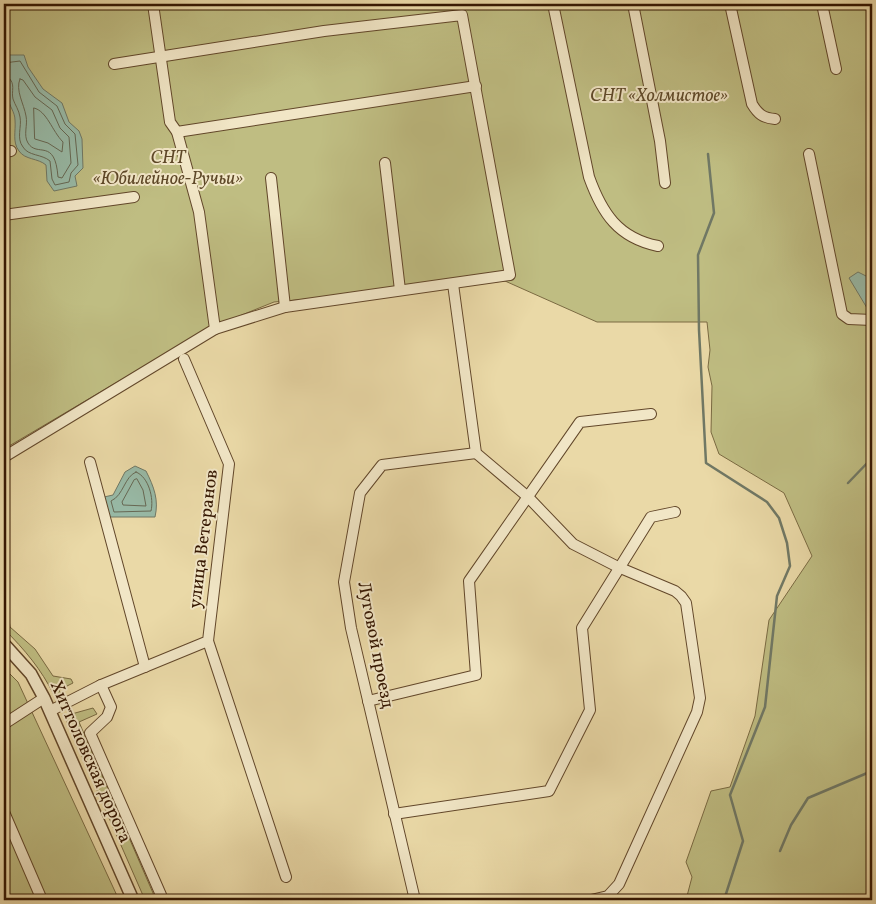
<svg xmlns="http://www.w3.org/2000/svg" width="876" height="904" viewBox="0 0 876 904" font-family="Vollkorn,serif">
<rect width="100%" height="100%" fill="#ead9a7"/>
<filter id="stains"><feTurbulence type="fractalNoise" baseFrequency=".004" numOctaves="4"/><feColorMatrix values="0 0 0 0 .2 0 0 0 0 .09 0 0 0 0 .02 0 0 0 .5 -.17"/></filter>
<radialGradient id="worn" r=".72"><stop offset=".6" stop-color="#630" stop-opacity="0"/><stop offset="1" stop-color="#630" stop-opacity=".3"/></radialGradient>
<g fill="#bfbd82" stroke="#7a6a42">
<path d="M 4,4 L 872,4 L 872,900 L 691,900 L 687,896 L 692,877 L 686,862 L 711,791 L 730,787 L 755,716 L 769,620 L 812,556 L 784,493 L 719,454 L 711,432 L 712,386 L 708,367 L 710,350 L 707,322 L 597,322 L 505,281 L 274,302 L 207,329 L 4,449 Z"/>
<path d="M 4,605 L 8,612 L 10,627 L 35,649 L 53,676 L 71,679 L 73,683 L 59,690 L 63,698 L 54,695 C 41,669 25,650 4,629 Z"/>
<path d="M 4,668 L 18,682 L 119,900 L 4,900 Z"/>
<path d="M 93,708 L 97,714 L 79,722 L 156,900 L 145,900 L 67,722 L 68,715 Z"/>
</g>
<g fill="#98baa7" stroke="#707865">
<path d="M 8,55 L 24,55 L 28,67 L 43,89 L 62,103 L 69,122 L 79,131 L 82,139 L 83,168 L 75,176 L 77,186 L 54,191 L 47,181 L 46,165 C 38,158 25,160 19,151 C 12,142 16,131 15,120 C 15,112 9,106 8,98 C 7,93 8,88 7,83 L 4,80 L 4,60 Z"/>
<path d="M 858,272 L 872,279 L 872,312 L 870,313 L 849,278 Z"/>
<path d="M 135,466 L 146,471 C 154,487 159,500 155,517 L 109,517 L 104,497 L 113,495 L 125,472 Z"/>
</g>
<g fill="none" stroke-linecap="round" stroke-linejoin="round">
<g stroke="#666854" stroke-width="1">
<path d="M 4,63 L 20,61 L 39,92 L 57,106 L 65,124 L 75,134 L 78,165 L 71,173 L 69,182 L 55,185 L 52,179 L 50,161 C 42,154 28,156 23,147 C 16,138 22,127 20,117 C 19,110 15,105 13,99 C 11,91 16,84 8,77 L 4,76"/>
<path d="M 20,79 L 23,80 L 35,97 L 52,110 L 60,128 L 69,137 L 71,163 L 62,178 L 58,177 C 55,137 37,158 28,143 C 23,135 28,125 26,116 C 24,104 15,90 20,79 Z"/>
<path d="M 34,108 C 47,111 52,131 63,142 L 62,152 L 48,143 L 35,139 Z"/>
<path d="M 136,472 C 149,477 154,499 151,511 L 114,512 L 111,501 C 124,495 124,477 136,472 Z"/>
<path d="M 137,479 L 143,490 L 146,506 L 123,505 L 122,502 L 134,480 Z"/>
</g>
<g stroke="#707865" stroke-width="2.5">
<path d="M 708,154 L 714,213 L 698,255 L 699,330 L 706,463 L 767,502 L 779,518 L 787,543 L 790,566 L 777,596 L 765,707 L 730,795 L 743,841 L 724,900"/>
<path d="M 848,483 L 872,458"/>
<path d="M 780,851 L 791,825 L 808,798 L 872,771"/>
</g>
<defs>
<g id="minor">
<path d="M 553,4 L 589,177 C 602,213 618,238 658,246"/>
<path d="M 633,4 L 660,141 L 665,183"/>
<path d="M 730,4 L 752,104 C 758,114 763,118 775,119"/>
<path d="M 822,4 L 836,69"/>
<path d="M 114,64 L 324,31 L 462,15 L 510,275 L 285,307 L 215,329"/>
<path d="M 177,132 L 476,86"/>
<path d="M 4,152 L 11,151"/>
<path d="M 809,154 L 842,314 L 849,319 L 872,320"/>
<path d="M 385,163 L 400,290"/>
<path d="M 271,178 L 285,307"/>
<path d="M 4,215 L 134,197"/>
<path d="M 453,284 L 476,453 L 528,497 L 573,544 L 618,567 L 675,591 L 681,596 L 686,603 L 700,698 L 697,712 L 619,884 L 608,896 L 591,900"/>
<path d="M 4,457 L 215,329 L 199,212 L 177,132 L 170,122 L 153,4"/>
<path d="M 90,462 L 145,667"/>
<path d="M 208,641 L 286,877"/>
<path d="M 101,685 L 111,707 L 107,717 L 90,733 L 161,895"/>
<path d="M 368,701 L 476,675 L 469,581 L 580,422 L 651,414"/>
<path d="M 50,711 L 101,685 L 208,641 L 229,464 L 184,359"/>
<path d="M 4,724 L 44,698"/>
<path d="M 4,812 L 42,900"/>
<path d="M 394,814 L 549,791 L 590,710 L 582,628 L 651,517 L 675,512"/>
<path d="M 415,900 L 351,628 L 344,582 L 360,493 L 382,465 L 476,453"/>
</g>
<path id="tertiary" d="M 4,644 L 31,674 L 44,698 L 133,900"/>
</defs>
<use href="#minor" stroke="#62472a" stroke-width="12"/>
<use href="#tertiary" stroke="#62472a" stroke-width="14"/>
<use href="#minor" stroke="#f1e6c6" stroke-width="10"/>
<use href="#tertiary" stroke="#f1e6c6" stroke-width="11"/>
</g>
<g text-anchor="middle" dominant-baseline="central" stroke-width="4" stroke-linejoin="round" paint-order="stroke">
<g font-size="18" font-style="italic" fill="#5e4828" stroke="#f1e6c6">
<text x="659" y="96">СНТ «Холмистое»</text>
<text x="168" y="158">СНТ<tspan x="168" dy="21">«Юбилейное-Ручьи»</tspan></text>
</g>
<g font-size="18" fill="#341601" stroke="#f1e6c6">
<text transform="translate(204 539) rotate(-83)">улица Ветеранов</text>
<text transform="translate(375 645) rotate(79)">Луговой проезд</text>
<text transform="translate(90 762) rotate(66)">Хиттоловская дорога</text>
</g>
</g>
<rect width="876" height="904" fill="none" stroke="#ead9a7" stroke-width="20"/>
<rect x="5" y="5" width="866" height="894" fill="none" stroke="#341601" stroke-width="2.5"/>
<rect x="10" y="10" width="856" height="884" fill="none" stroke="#341601"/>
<rect width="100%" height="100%" filter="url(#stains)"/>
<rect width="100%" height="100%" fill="url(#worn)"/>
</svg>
